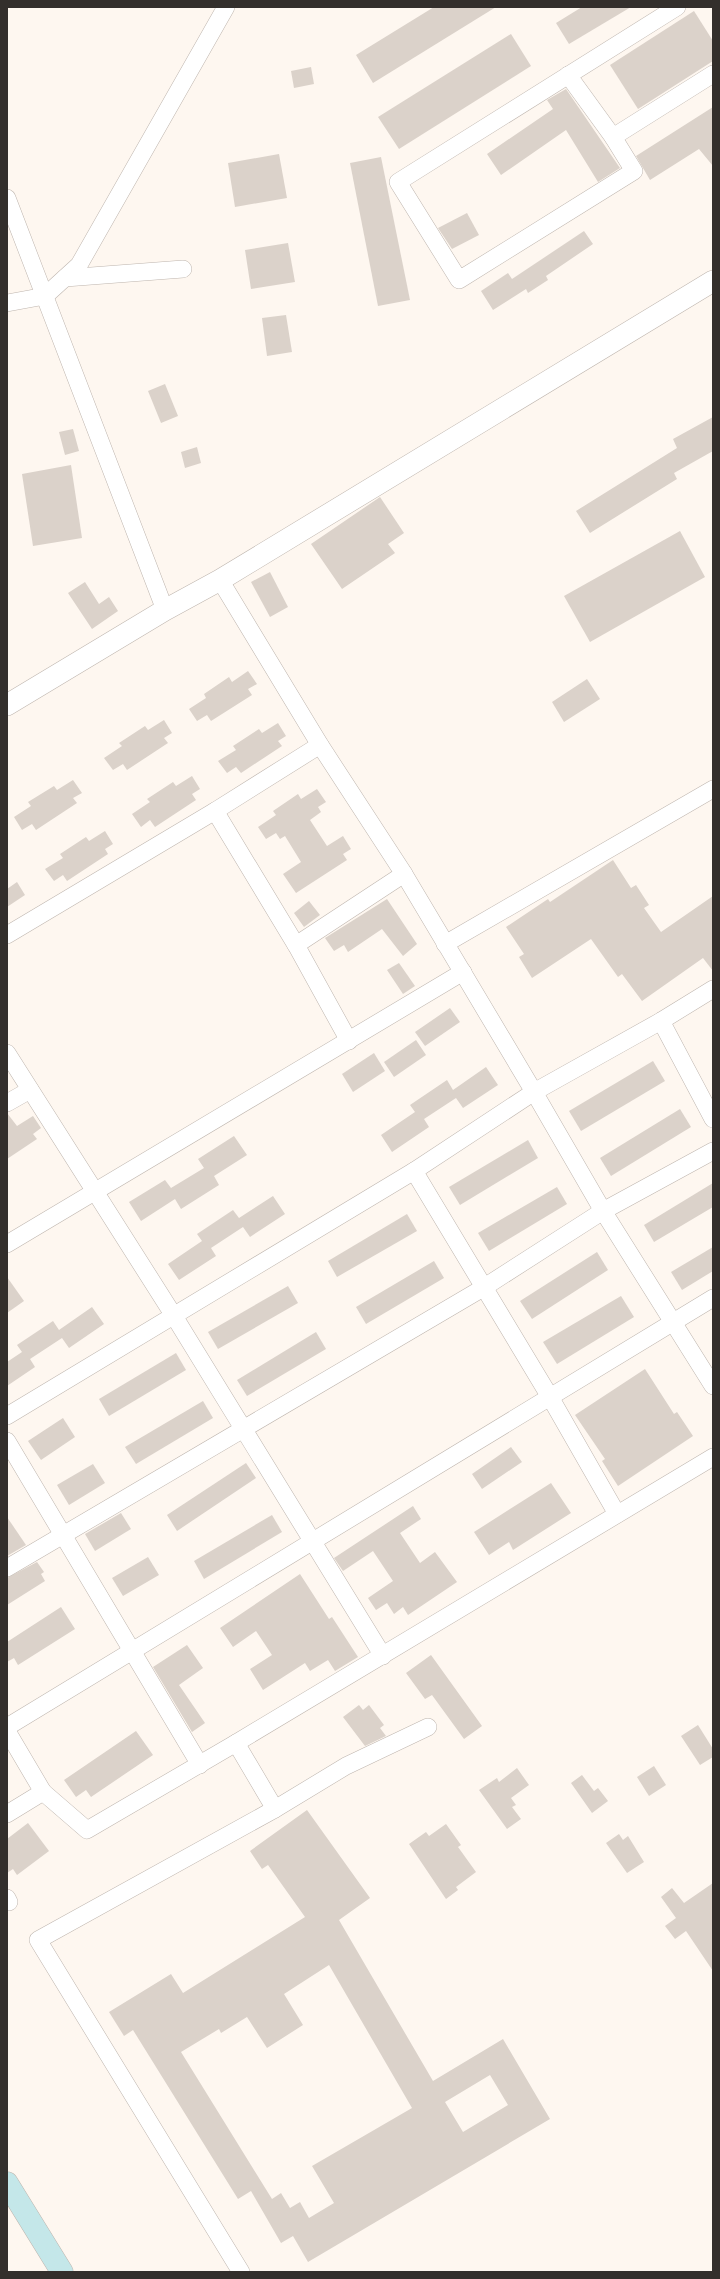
<svg xmlns="http://www.w3.org/2000/svg" width="720" height="2279" viewBox="0 0 720 2279" font-family="'Alegreya Sans',sans-serif">
<rect width="100%" height="100%" fill="#fef7f0"/>
<g fill="#dbd2ca" fill-rule="evenodd">
<path d="M 434,7 L 496,7 L 373,83 L 356,55 Z"/>
<path d="M 582,7 L 631,7 L 569,44 L 556,23 Z"/>
<path d="M 694,11 L 713,41 L 713,61 L 638,109 L 610,65 Z"/>
<path d="M 511,34 L 531,66 L 399,149 L 378,117 Z"/>
<path d="M 311,67 L 314,84 L 294,88 L 291,71 Z"/>
<path d="M 566,89 L 620,168 L 598,182 L 566,130 L 501,175 L 487,154 L 553,109 L 547,100 Z"/>
<path d="M 713,107 L 713,166 L 699,149 L 650,180 L 636,156 Z"/>
<path d="M 279,154 L 287,198 L 235,207 L 228,163 Z"/>
<path d="M 381,157 L 410,300 L 378,306 L 350,163 Z"/>
<path d="M 467,213 L 479,235 L 452,249 L 438,228 Z"/>
<path d="M 584,231 L 593,244 L 546,276 L 548,280 L 528,293 L 526,289 L 493,310 L 481,291 L 508,273 L 512,279 Z"/>
<path d="M 288,243 L 295,282 L 251,289 L 245,250 Z"/>
<path d="M 286,315 L 292,352 L 267,356 L 262,318 Z"/>
<path d="M 165,384 L 178,416 L 161,423 L 148,391 Z"/>
<path d="M 713,417 L 713,451 L 674,473 L 677,479 L 590,533 L 576,511 L 677,448 L 673,439 Z"/>
<path d="M 73,429 L 79,451 L 65,455 L 59,432 Z"/>
<path d="M 197,447 L 201,463 L 185,468 L 181,452 Z"/>
<path d="M 71,465 L 82,538 L 33,546 L 22,474 Z"/>
<path d="M 380,497 L 404,533 L 388,544 L 395,553 L 342,589 L 311,544 Z"/>
<path d="M 680,531 L 705,577 L 590,642 L 564,596 Z"/>
<path d="M 270,572 L 288,607 L 270,617 L 251,582 Z"/>
<path d="M 85,582 L 99,604 L 109,597 L 118,611 L 92,629 L 68,593 Z"/>
<path d="M 248,671 L 257,684 L 248,689 L 252,695 L 211,721 L 207,715 L 197,721 L 189,709 L 206,698 L 204,694 L 229,677 L 232,682 Z"/>
<path d="M 587,679 L 600,699 L 564,722 L 552,702 Z"/>
<path d="M 164,720 L 172,733 L 164,738 L 168,743 L 127,770 L 123,764 L 113,770 L 104,758 L 122,746 L 119,743 L 145,726 L 148,730 Z"/>
<path d="M 278,723 L 286,736 L 278,741 L 282,746 L 241,773 L 236,767 L 227,773 L 218,761 L 236,750 L 233,746 L 259,729 L 262,733 Z"/>
<path d="M 192,776 L 200,789 L 192,794 L 196,800 L 155,827 L 150,820 L 141,827 L 132,814 L 150,802 L 147,799 L 173,782 L 176,786 Z"/>
<path d="M 73,780 L 82,793 L 73,798 L 77,803 L 36,830 L 32,824 L 22,830 L 14,817 L 31,806 L 28,802 L 54,786 L 57,790 Z"/>
<path d="M 317,789 L 326,802 L 318,807 L 321,812 L 310,820 L 327,846 L 343,836 L 351,849 L 343,854 L 347,860 L 296,893 L 283,874 L 301,862 L 285,836 L 280,839 L 276,833 L 266,839 L 258,827 L 276,815 L 273,811 L 298,794 L 301,799 Z"/>
<path d="M 105,831 L 113,844 L 105,849 L 108,854 L 67,881 L 63,875 L 54,881 L 45,869 L 63,858 L 60,854 L 86,837 L 89,841 Z"/>
<path d="M 613,860 L 631,888 L 636,885 L 649,905 L 644,908 L 661,932 L 713,896 L 713,971 L 703,958 L 642,1001 L 622,974 L 618,977 L 591,939 L 532,978 L 519,957 L 524,954 L 506,927 L 548,899 L 550,902 Z"/>
<path d="M 17,882 L 25,895 L 7,907 L 7,889 Z"/>
<path d="M 387,899 L 417,944 L 403,956 L 382,929 L 348,952 L 344,945 L 334,951 L 325,938 Z"/>
<path d="M 309,901 L 320,915 L 304,927 L 294,913 Z"/>
<path d="M 399,963 L 415,986 L 403,994 L 387,970 Z"/>
<path d="M 450,1008 L 460,1022 L 425,1046 L 415,1032 Z"/>
<path d="M 416,1040 L 426,1055 L 394,1077 L 384,1062 Z"/>
<path d="M 374,1053 L 385,1071 L 353,1092 L 342,1074 Z"/>
<path d="M 653,1061 L 665,1081 L 581,1131 L 569,1111 Z"/>
<path d="M 486,1067 L 498,1085 L 463,1108 L 456,1098 L 424,1119 L 429,1127 L 392,1152 L 381,1135 L 415,1112 L 410,1105 L 447,1080 L 453,1090 Z"/>
<path d="M 680,1109 L 691,1127 L 611,1176 L 600,1158 Z"/>
<path d="M 7,1113 L 17,1126 L 33,1116 L 41,1128 L 33,1134 L 37,1139 L 7,1159 Z"/>
<path d="M 234,1136 L 247,1155 L 214,1176 L 219,1185 L 181,1209 L 175,1199 L 141,1221 L 129,1202 L 165,1180 L 171,1188 L 204,1168 L 198,1159 Z"/>
<path d="M 528,1140 L 538,1158 L 460,1205 L 449,1187 Z"/>
<path d="M 713,1183 L 713,1207 L 654,1242 L 644,1225 Z"/>
<path d="M 557,1187 L 567,1204 L 489,1251 L 478,1233 Z"/>
<path d="M 273,1196 L 285,1214 L 250,1237 L 243,1227 L 211,1248 L 216,1256 L 179,1280 L 168,1264 L 202,1241 L 197,1234 L 233,1210 L 239,1218 Z"/>
<path d="M 407,1214 L 417,1231 L 337,1277 L 328,1261 Z"/>
<path d="M 713,1247 L 713,1271 L 682,1290 L 671,1272 Z"/>
<path d="M 597,1252 L 608,1270 L 532,1319 L 520,1301 Z"/>
<path d="M 434,1261 L 444,1278 L 366,1324 L 356,1307 Z"/>
<path d="M 7,1277 L 24,1301 L 7,1313 Z"/>
<path d="M 288,1286 L 298,1303 L 218,1349 L 208,1332 Z"/>
<path d="M 621,1296 L 634,1317 L 557,1364 L 543,1342 Z"/>
<path d="M 92,1307 L 104,1324 L 69,1348 L 62,1338 L 30,1359 L 35,1367 L 7,1386 L 7,1362 L 22,1352 L 17,1345 L 53,1321 L 59,1330 Z"/>
<path d="M 316,1332 L 326,1349 L 247,1396 L 237,1380 Z"/>
<path d="M 176,1353 L 186,1370 L 109,1416 L 99,1399 Z"/>
<path d="M 645,1369 L 674,1414 L 677,1412 L 693,1436 L 618,1486 L 602,1461 L 605,1459 L 575,1415 Z"/>
<path d="M 203,1401 L 213,1418 L 136,1464 L 125,1447 Z"/>
<path d="M 63,1418 L 75,1437 L 41,1460 L 28,1441 Z"/>
<path d="M 511,1447 L 522,1462 L 482,1489 L 472,1474 Z"/>
<path d="M 246,1463 L 256,1478 L 177,1531 L 167,1515 Z"/>
<path d="M 93,1464 L 105,1483 L 69,1505 L 57,1485 Z"/>
<path d="M 551,1483 L 571,1513 L 513,1550 L 509,1542 L 489,1555 L 474,1532 Z"/>
<path d="M 413,1506 L 421,1519 L 400,1533 L 420,1563 L 435,1552 L 457,1582 L 408,1615 L 403,1607 L 394,1614 L 387,1603 L 376,1610 L 368,1598 L 393,1581 L 373,1551 L 343,1571 L 334,1558 Z"/>
<path d="M 121,1513 L 131,1529 L 95,1551 L 85,1534 Z"/>
<path d="M 272,1515 L 282,1532 L 204,1579 L 194,1561 Z"/>
<path d="M 7,1517 L 26,1545 L 7,1556 Z"/>
<path d="M 148,1557 L 159,1575 L 123,1596 L 112,1578 Z"/>
<path d="M 37,1562 L 44,1572 L 41,1574 L 45,1581 L 7,1605 L 7,1578 Z"/>
<path d="M 300,1574 L 329,1619 L 332,1617 L 358,1657 L 335,1671 L 328,1660 L 310,1671 L 305,1663 L 263,1690 L 250,1669 L 272,1655 L 256,1631 L 233,1647 L 220,1628 Z"/>
<path d="M 61,1607 L 75,1629 L 18,1665 L 14,1658 L 7,1662 L 7,1642 Z"/>
<path d="M 187,1645 L 203,1668 L 179,1685 L 205,1723 L 192,1732 L 153,1667 Z"/>
<path d="M 431,1655 L 482,1726 L 464,1739 L 432,1695 L 425,1699 L 406,1673 Z"/>
<path d="M 359,1705 L 363,1710 L 369,1705 L 384,1725 L 380,1728 L 386,1736 L 365,1746 L 343,1717 Z"/>
<path d="M 698,1725 L 713,1749 L 713,1757 L 700,1765 L 681,1736 Z"/>
<path d="M 136,1731 L 153,1755 L 91,1797 L 86,1790 L 76,1797 L 64,1780 Z"/>
<path d="M 654,1766 L 666,1785 L 649,1796 L 637,1777 Z"/>
<path d="M 517,1768 L 529,1785 L 511,1798 L 516,1805 L 512,1807 L 521,1819 L 507,1829 L 479,1790 L 497,1778 L 499,1782 Z"/>
<path d="M 582,1775 L 594,1791 L 598,1788 L 608,1801 L 592,1813 L 571,1783 Z"/>
<path d="M 307,1810 L 370,1898 L 339,1920 L 433,2081 L 503,2039 L 550,2119 L 308,2262 L 293,2236 L 281,2243 L 251,2191 L 238,2199 L 133,2030 L 124,2036 L 109,2012 L 171,1974 L 183,1993 L 305,1917 L 268,1865 L 262,1869 L 250,1851 ZM 329,1965 L 412,2108 L 312,2166 L 334,2203 L 309,2218 L 300,2202 L 290,2208 L 281,2193 L 272,2199 L 181,2052 L 219,2029 L 221,2033 L 247,2017 L 267,2048 L 303,2025 L 284,1994 ZM 490,2075 L 508,2105 L 463,2132 L 445,2102 Z"/>
<path d="M 28,1823 L 49,1851 L 17,1875 L 13,1869 L 7,1873 L 7,1839 Z"/>
<path d="M 446,1824 L 461,1845 L 458,1847 L 476,1872 L 456,1887 L 458,1890 L 446,1899 L 409,1844 L 426,1832 L 429,1836 Z"/>
<path d="M 619,1834 L 623,1840 L 628,1836 L 644,1862 L 627,1873 L 606,1843 Z"/>
<path d="M 713,1883 L 713,1971 L 686,1931 L 675,1939 L 665,1926 L 676,1918 L 661,1897 L 672,1888 L 684,1903 Z"/>
</g>
<g fill="none" stroke-linecap="round" stroke-linejoin="round">
<defs>
<g id="minor">
<path d="M 677,7 L 398,182 L 459,280 L 634,171 L 613,137 L 713,74"/>
<path d="M 568,75 L 613,137"/>
<path d="M 7,198 L 165,610"/>
<path d="M 65,278 L 183,269"/>
<path d="M 7,303 L 45,296 L 79,265 L 226,7"/>
<path d="M 220,580 L 320,745 L 404,874 L 534,1092 L 603,1211 L 713,1386"/>
<path d="M 215,811 L 296,945 L 349,1041"/>
<path d="M 7,935 L 215,811 L 320,745"/>
<path d="M 445,944 L 713,789"/>
<path d="M 296,945 L 404,874"/>
<path d="M 661,1021 L 713,1119"/>
<path d="M 7,1053 L 174,1316 L 383,1656"/>
<path d="M 7,1103 L 30,1090"/>
<path d="M 414,1171 L 550,1397 L 617,1514"/>
<path d="M 7,1244 L 463,972"/>
<path d="M 7,1416 L 414,1171 L 534,1092 L 661,1021 L 713,989"/>
<path d="M 7,1441 L 200,1765"/>
<path d="M 7,1568 L 483,1288 L 603,1211 L 713,1151"/>
<path d="M 7,1727 L 713,1298"/>
<path d="M 7,1731 L 43,1792 L 7,1814"/>
<path d="M 236,1743 L 275,1809"/>
<path d="M 43,1792 L 87,1830 L 236,1743 L 713,1457"/>
<path d="M 7,1898 L 9,1902"/>
<path d="M 241,2272 L 38,1940 L 275,1809 L 346,1766 L 428,1727"/>
</g>
<path id="tertiary" d="M 7,705 L 165,610 L 220,580 L 713,281"/>
<path id="secondary" d="M 7,2183 L 62,2272"/>
</defs>
<use href="#minor" stroke="#beb5ae" stroke-width="18"/>
<use href="#tertiary" stroke="#beb5ae" stroke-width="22"/>
<use href="#secondary" stroke="#beb5ae" stroke-width="23"/>
<use href="#minor" stroke="#fff" stroke-width="17"/>
<use href="#tertiary" stroke="#fff" stroke-width="21"/>
<use href="#secondary" stroke="#c4e7e9" stroke-width="22"/>
</g>
<rect width="720" height="2279" fill="none" stroke="#332f2c" stroke-width="16"/>
</svg>
